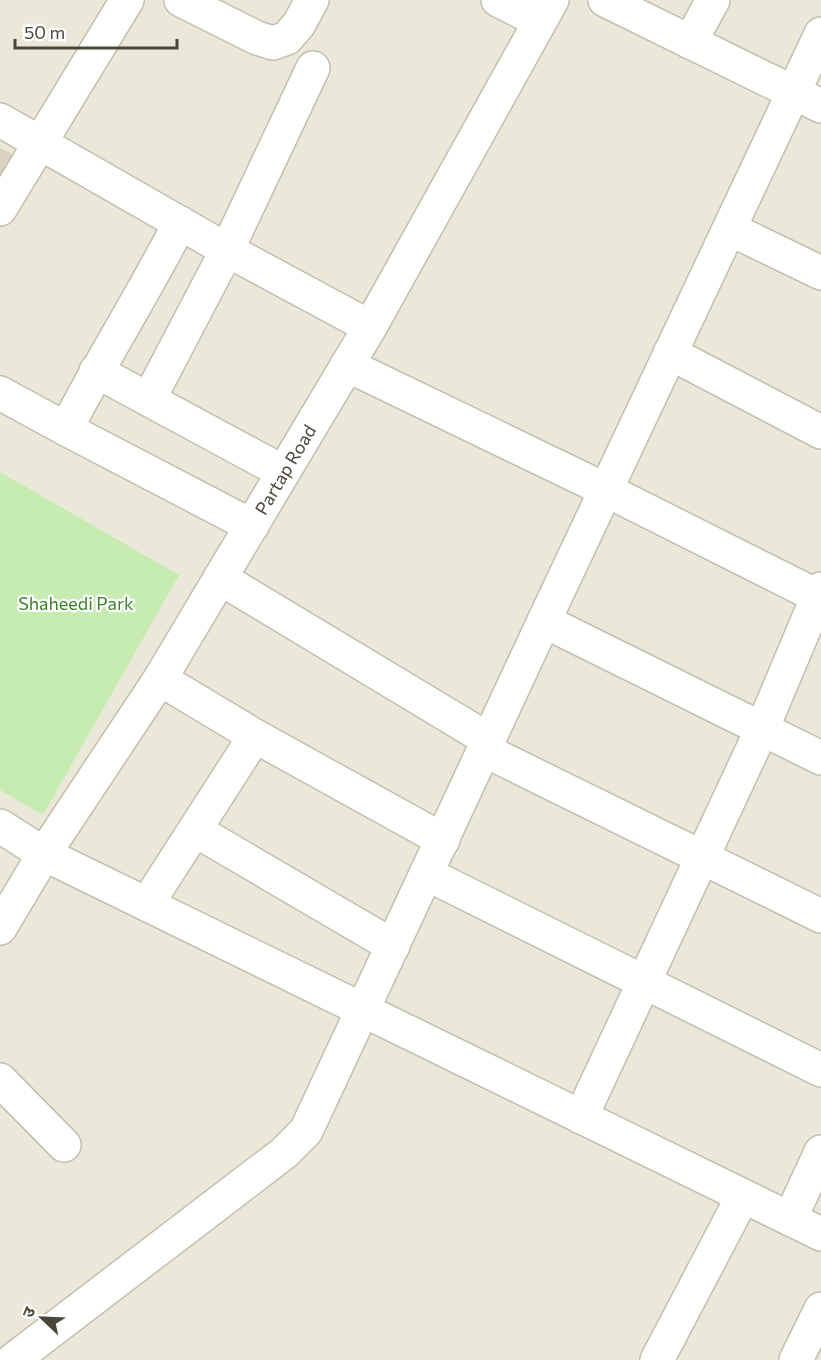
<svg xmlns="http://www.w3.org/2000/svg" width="821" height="1360" viewBox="0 0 821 1360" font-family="Commissioner,'Noto Sans Devanagari',sans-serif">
<rect width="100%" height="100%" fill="#f6f5eb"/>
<rect fill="#eae8d9" x="0" y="0" width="821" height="1360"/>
<path fill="#c7ecb2" d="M 0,472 L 179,575 L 43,815 L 0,790 Z"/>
<path fill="#d9d3c0" d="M 0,148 L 24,159 L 0,182 Z"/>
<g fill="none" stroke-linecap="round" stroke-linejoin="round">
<defs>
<g id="minor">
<path d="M 181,0 L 257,38 L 273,43 L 287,38 L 299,24 L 312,0"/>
<path d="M 498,0 L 540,21"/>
<path d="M 605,0 L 821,106"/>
<path d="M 690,42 L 713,0"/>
<path d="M 0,120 L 227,250 L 370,327"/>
<path d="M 0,209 L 127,0"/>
<path d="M 730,229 L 821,273"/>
<path d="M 670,353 L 821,432"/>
<path d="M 347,365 L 606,490 L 821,598"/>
<path d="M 96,371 L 283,472"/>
<path d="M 0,393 L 66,429 L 252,526"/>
<path d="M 149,399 L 227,250 L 313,68"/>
<path d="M 66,429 C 102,359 144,293 180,223"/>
<path d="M 220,578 L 489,740"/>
<path d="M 544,621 L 821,758"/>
<path d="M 160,679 L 255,736 L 443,840"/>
<path d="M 484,750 L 821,916"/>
<path d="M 0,826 L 44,854 L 821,1234"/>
<path d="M 195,830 L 393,946"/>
<path d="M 427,874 L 821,1070"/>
<path d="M 147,904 L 255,736"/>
<path id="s1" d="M 0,928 L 44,854 L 160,679 L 370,327 L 552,0"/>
<path d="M 0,1080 L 64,1145"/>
<path d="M 581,1117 L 762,729 L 821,589"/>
<path d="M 790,1219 L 821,1152"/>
<path d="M 13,1360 L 284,1153 L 306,1131 L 544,621 L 821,34"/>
<path d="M 657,1360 L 743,1196"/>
<path d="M 796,1360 L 821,1309"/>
</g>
</defs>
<use href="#minor" stroke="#c2bfad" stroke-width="36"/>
<use href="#minor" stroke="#fff" stroke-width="33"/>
</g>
<g text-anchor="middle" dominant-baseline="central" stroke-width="4.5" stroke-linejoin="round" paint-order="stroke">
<g font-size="18" fill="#4b4738" stroke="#fff">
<text stroke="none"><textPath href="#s1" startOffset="540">Partap Road</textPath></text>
</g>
<g font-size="18" fill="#388227" stroke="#fff">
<text x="76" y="603">Shaheedi Park</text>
</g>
</g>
<g transform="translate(42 1318) rotate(293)" stroke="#ffffff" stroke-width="4.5" paint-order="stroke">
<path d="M0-4.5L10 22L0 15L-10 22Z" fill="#4b4738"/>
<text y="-9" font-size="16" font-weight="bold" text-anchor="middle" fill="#4b4738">उ</text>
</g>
<path d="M15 39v9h162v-9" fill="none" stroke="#4b4738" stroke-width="3"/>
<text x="24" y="39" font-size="18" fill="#4b4738" stroke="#ffffff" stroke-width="4.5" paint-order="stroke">50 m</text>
</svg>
